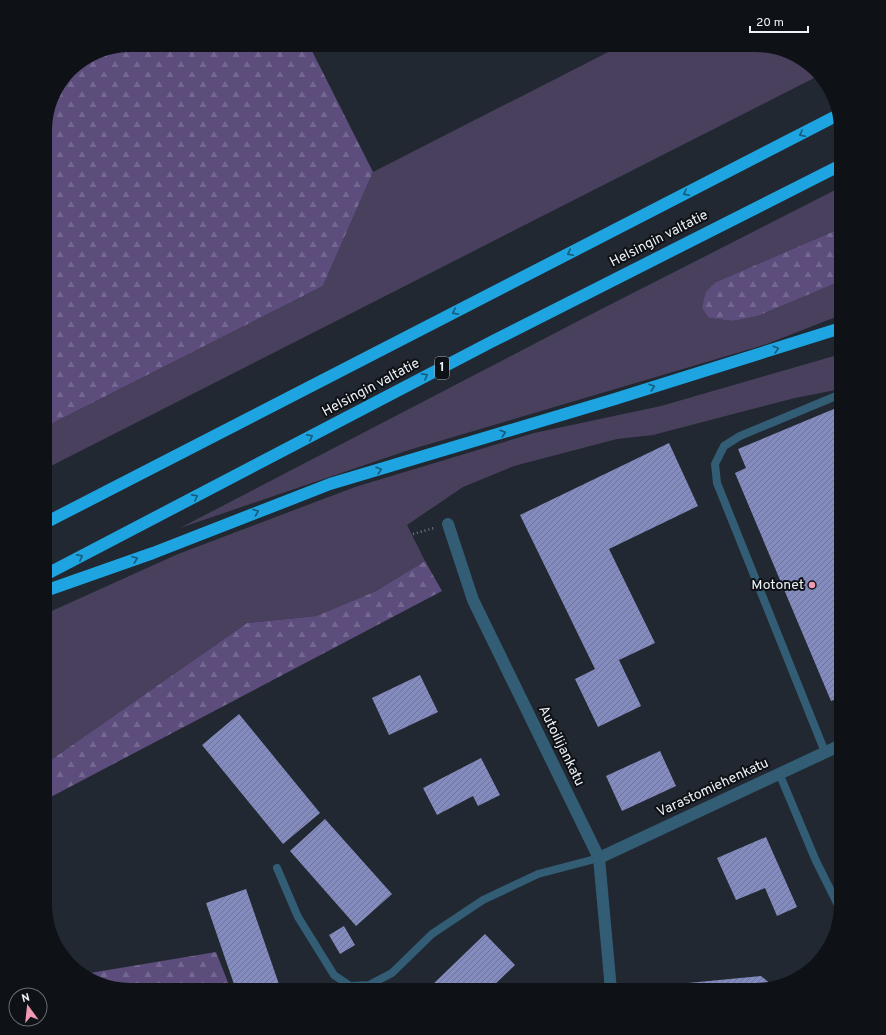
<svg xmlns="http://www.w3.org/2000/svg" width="886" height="1035" viewBox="0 0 886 1035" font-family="Overpass,sans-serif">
<defs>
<pattern id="forest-firs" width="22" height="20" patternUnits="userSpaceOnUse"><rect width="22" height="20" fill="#5c4d7d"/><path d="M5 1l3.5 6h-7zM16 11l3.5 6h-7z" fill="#746790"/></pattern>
<pattern id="building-hatch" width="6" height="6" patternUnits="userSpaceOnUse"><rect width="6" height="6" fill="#838bbf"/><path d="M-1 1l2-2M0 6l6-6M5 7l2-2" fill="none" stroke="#6e7496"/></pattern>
</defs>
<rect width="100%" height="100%" fill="#212831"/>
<g fill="#48405d">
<path d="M 622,45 L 761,45 L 794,54 L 820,75 L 45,469 L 45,427 L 323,286 L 373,172 Z"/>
<path d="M 841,187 L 841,228 L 716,282 L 709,318 L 733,321 L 758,316 L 841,281 L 841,315 L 764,345 L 409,450 L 180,528 L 582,319 Z"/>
<path d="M 841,354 L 841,389 L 795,398 L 653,435 L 617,439 L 514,466 L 463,487 L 407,525 L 425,561 L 376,591 L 316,616 L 247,623 L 45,764 L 45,614 L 178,554 L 355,487 L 534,433 L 661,406 Z"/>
</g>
<g fill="url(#forest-firs)">
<path d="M 130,45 L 309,45 L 373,172 L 323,286 L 45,427 L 45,124 L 54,93 L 74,66 L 98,51 Z"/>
<path d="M 841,228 L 841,281 L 758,316 L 733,321 L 709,318 L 702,308 L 706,292 L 716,282 Z"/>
<path d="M 425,561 L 442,591 L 45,800 L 45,764 L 247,623 L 316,616 L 376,591 Z"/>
<path d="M 216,952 L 231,990 C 193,990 113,998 84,974 Z"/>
</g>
<g fill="url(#building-hatch)">
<path d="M 841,406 L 841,697 L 831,701 L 735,473 L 746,468 L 738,449 Z"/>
<path d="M 669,443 L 698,506 L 609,549 L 655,643 L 619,660 L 641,706 L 598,727 L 575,679 L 595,669 L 520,515 Z"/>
<path d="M 420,675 L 438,712 L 389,735 L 372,698 Z"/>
<path d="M 239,714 L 320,813 L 283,844 L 202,745 Z"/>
<path d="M 660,751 L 676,786 L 622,811 L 606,776 Z"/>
<path d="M 481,758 L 500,795 L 478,806 L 473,796 L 437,815 L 423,788 Z"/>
<path d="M 325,819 L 392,894 L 356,926 L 290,851 Z"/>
<path d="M 766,837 L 797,907 L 777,916 L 765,888 L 736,900 L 717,858 Z"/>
<path d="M 246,889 L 281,990 L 236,990 L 206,903 Z"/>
<path d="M 344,926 L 355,945 L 340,954 L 329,935 Z"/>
<path d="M 485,934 L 515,965 L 489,990 L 427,990 Z"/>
<path d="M 761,976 L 772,985 L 756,990 L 658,990 L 657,986 Z"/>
</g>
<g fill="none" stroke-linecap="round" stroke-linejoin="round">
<path stroke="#747a82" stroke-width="2.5" stroke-dasharray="1 3" stroke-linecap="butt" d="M 413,534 L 434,528"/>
<g stroke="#325d75" stroke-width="8">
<path d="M 825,752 L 717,483 L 715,464 L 724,446 L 740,436 L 841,394"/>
<path d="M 779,773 L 816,861 L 840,909"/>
<path d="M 277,868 L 298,917 L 334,975 L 350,986 L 369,985 L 392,973 L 432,934 L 483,900 L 538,874 L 599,858"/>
</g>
<g stroke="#325d75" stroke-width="12">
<path d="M 448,524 L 473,600 L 599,858 L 611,990"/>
<path d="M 599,858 L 841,745"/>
</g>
<g stroke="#1ea5e1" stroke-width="12">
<path d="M 45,523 L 836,116"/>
<path d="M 45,575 L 493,341 L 841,165"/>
<path d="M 45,591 L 153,553 L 330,484 L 615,399 L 841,328"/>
</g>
</g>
<defs><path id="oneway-chevron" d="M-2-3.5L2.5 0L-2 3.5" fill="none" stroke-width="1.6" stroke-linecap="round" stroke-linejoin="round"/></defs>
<g stroke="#165b7b">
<use href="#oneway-chevron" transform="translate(802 134) rotate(153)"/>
<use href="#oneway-chevron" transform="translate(686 193) rotate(153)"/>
<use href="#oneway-chevron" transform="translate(570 253) rotate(153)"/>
<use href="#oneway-chevron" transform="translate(455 312) rotate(153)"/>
<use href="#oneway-chevron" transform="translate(776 349) rotate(-17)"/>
<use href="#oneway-chevron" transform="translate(425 376) rotate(-28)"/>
<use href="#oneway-chevron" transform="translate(652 387) rotate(-17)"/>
<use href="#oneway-chevron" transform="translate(503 433) rotate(-17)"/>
<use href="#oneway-chevron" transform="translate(310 437) rotate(-28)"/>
<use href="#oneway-chevron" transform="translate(379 470) rotate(-17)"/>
<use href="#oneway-chevron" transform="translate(195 497) rotate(-28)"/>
<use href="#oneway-chevron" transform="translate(256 512) rotate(-21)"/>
<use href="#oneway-chevron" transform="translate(80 557) rotate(-28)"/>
<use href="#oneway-chevron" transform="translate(135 559) rotate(-20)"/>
</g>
<circle fill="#f09ab4" stroke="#0e1115" stroke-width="1.5" cx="812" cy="585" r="4"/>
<g text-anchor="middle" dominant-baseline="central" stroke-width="4" stroke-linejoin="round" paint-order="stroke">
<rect fill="#0e1115" stroke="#aaaeb4" stroke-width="1" x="435" y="357" width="14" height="22" rx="3"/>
<g font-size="13" font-weight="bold" fill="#edf2f8">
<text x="442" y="368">1</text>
</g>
<g font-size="14" fill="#edf2f8" stroke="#0e1115">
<text transform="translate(659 239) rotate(-27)">Helsingin valtatie</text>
<text transform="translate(371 388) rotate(-28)">Helsingin valtatie</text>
<text transform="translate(561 746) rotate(64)">Autoilijankatu</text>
<text transform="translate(713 788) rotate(-25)">Varastomiehenkatu</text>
</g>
<g font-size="14" fill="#edf2f8" stroke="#0e1115" text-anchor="end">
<text x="804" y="585">Motonet</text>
</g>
</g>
<path d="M0 0H886V1035H0ZM130 52H756A78 78 0 0 1 834 130V905A78 78 0 0 1 756 983H130A78 78 0 0 1 52 905V130A78 78 0 0 1 130 52Z" fill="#0e1115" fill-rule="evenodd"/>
<g transform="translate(28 1007) rotate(345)"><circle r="19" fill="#0e1115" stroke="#676b70"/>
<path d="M0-3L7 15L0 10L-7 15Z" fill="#f09ab4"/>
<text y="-6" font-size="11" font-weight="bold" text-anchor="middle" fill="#edf2f8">N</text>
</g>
<path d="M750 26v6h58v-6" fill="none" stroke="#edf2f8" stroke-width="2"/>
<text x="756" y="26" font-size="12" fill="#edf2f8" stroke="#0e1115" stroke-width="3" paint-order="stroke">20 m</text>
</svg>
